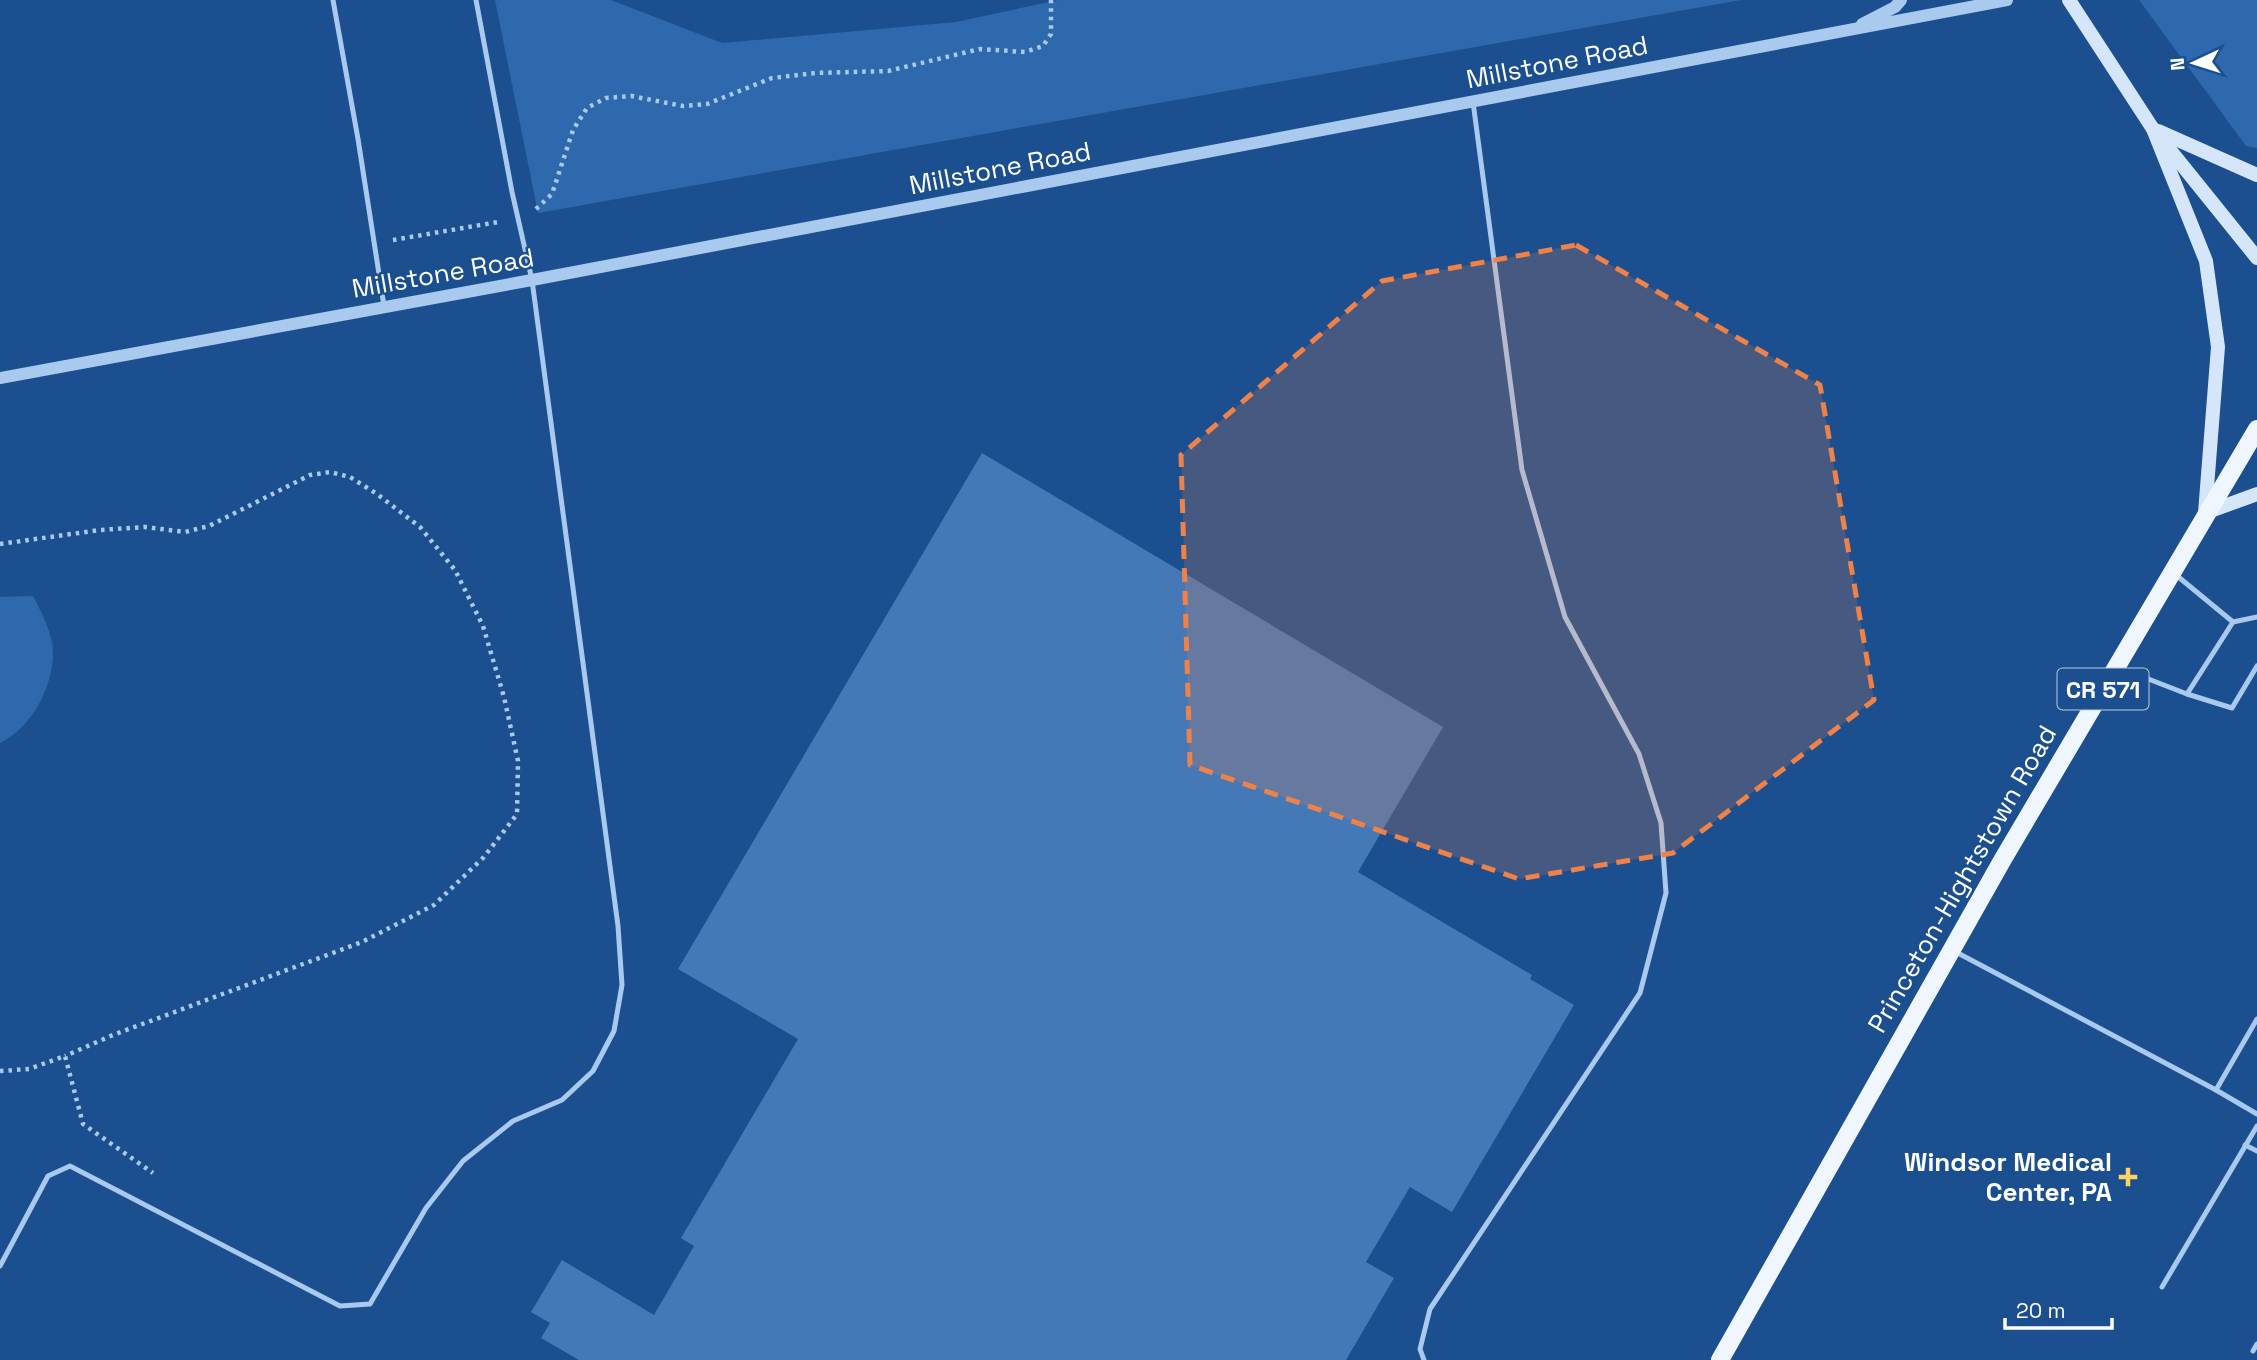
<svg xmlns="http://www.w3.org/2000/svg" width="2257" height="1360" viewBox="0 0 2257 1360" font-family="'Space Grotesk',sans-serif">
<rect width="100%" height="100%" fill="#1b4f8f"/>
<g fill="#2e69ad">
<path d="M 495,0 L 611,0 L 722,43 L 956,22 L 1058,0 L 1741,0 L 538,213 Z"/>
<path d="M 2139,0 L 2257,0 L 2257,148 L 2246,146 Z"/>
<path d="M 33,596 C 41,611 48,625 52,642 C 58,678 34,727 0,743 L 0,597 Z"/>
</g>
<path fill="#4478b7" d="M 982,453 L 1443,727 L 1358,872 L 1532,975 L 1530,979 L 1574,1005 L 1452,1212 L 1410,1187 L 1366,1262 L 1394,1278 L 1346,1360 L 579,1360 L 541,1338 L 550,1323 L 531,1312 L 562,1260 L 654,1315 L 694,1246 L 681,1238 L 798,1039 L 678,969 Z"/>
<g fill="none" stroke-linecap="round" stroke-linejoin="round">
<g stroke="#a9c9ee" stroke-width="4.5" stroke-dasharray="3.5 5" stroke-linecap="butt">
<path d="M 536,209 L 552,194 L 573,130 L 587,108 L 606,98 L 631,96 L 683,106 L 707,104 L 772,78 L 815,73 L 888,71 L 980,49 L 1025,52 L 1043,46 L 1051,34 L 1051,0"/>
<path d="M 393,240 L 498,222"/>
<path d="M 0,544 L 100,530 L 145,527 L 185,532 L 209,526 L 310,475 L 330,472 L 350,477 L 377,494 L 420,527 L 455,570 L 483,626 L 504,697 L 518,761 L 517,814 L 484,857 L 434,905 L 362,942 L 113,1035 L 65,1056"/>
<path d="M 0,1071 L 29,1069 L 65,1056 L 83,1124 L 153,1173"/>
</g>
<g stroke="#a9c9ee" stroke-width="5">
<path d="M 333,0 L 358,139 L 384,306"/>
<path d="M 2176,575 L 2233,622"/>
<path d="M 2120,668 L 2187,694 L 2233,622 L 2257,617"/>
<path d="M 2187,694 L 2232,708 L 2257,666"/>
<path d="M 1954,951 L 2216,1090 L 2257,1019"/>
<path d="M 2216,1090 L 2257,1114"/>
<path d="M 2245,1145 L 2257,1151"/>
<path d="M 0,1266 L 48,1176 L 70,1166 L 340,1306 L 370,1304 L 426,1208 L 463,1161 L 513,1121 L 562,1100 L 593,1071 L 614,1031 L 622,985 L 618,926 L 532,280 L 512,192 L 476,0"/>
<path d="M 2162,1287 L 2257,1126"/>
<path d="M 2253,1351 L 2257,1344"/>
<path d="M 1424,1360 L 1420,1349 L 1430,1309 L 1640,993 L 1666,893 L 1661,823 L 1639,754 L 1565,617 L 1522,470 L 1473,102"/>
</g>
<g stroke="#a9c9ee" stroke-width="12">
<path d="M 1862,24 L 1895,7 L 1901,0"/>
<path d="M 0,378 L 532,280 L 2007,0"/>
</g>
<g stroke="#d6e6fa" stroke-width="14">
<path d="M 2069,0 L 2153,129 L 2257,258"/>
<path d="M 2153,129 L 2206,261 L 2218,347 L 2205,513 L 2257,494"/>
<path d="M 2158,131 L 2257,175"/>
</g>
<path stroke="#f0f6ff" stroke-width="18" d="M 1720,1360 L 2003,859 L 2257,429"/>
</g>
<path fill="#ee8249" fill-opacity="0.2" stroke="#ee8249" stroke-width="5" stroke-dasharray="14 9" stroke-linejoin="round" d="M 1576,245 L 1820,385 L 1874,700 L 1673,853 L 1519,879 L 1190,765 L 1181,455 L 1382,281 Z"/>
<path fill="#ffd166" stroke="#1b4f8f" stroke-width="2.5" d="M2124.5 1166.5h7v7h7v7h-7v7h-7v-7h-7v-7h7z"/>
<g text-anchor="middle" dominant-baseline="central" stroke-width="5" stroke-linejoin="round" paint-order="stroke">
<rect fill="#1b4f8f" stroke="#bbcadd" stroke-width="2" x="2057.5" y="668.5" width="91" height="41" rx="5"/>
<g font-size="24" font-weight="bold" fill="#fff">
<text x="2103" y="689">CR 571</text>
</g>
<g font-size="26" fill="#fff" stroke="#1b4f8f">
<text transform="translate(1557 62) rotate(-11)">Millstone Road</text>
<text transform="translate(1000 168) rotate(-11)">Millstone Road</text>
<text transform="translate(443 273) rotate(-10)">Millstone Road</text>
<text transform="translate(1962 879) rotate(-60)">Princeton-Hightstown Road</text>
</g>
<g font-size="26" font-weight="bold" fill="#fff" stroke="#1b4f8f" text-anchor="end">
<text x="2112" y="1162">Windsor Medical<tspan x="2112" dy="30">Center, PA</tspan></text>
</g>
</g>
<g transform="translate(2194 63) rotate(266)" stroke="#1b4f8f" stroke-width="5" paint-order="stroke">
<path d="M0-5L12 26L0 18L-12 26Z" fill="#ffffff"/>
<text y="-10" font-size="19" font-weight="bold" text-anchor="middle" fill="#ffffff">N</text>
</g>
<path d="M2005 1318v10h107v-10" fill="none" stroke="#ffffff" stroke-width="3.5"/>
<text x="2016" y="1318" font-size="21" fill="#ffffff" stroke="#1b4f8f" stroke-width="5" paint-order="stroke">20 m</text>
</svg>
